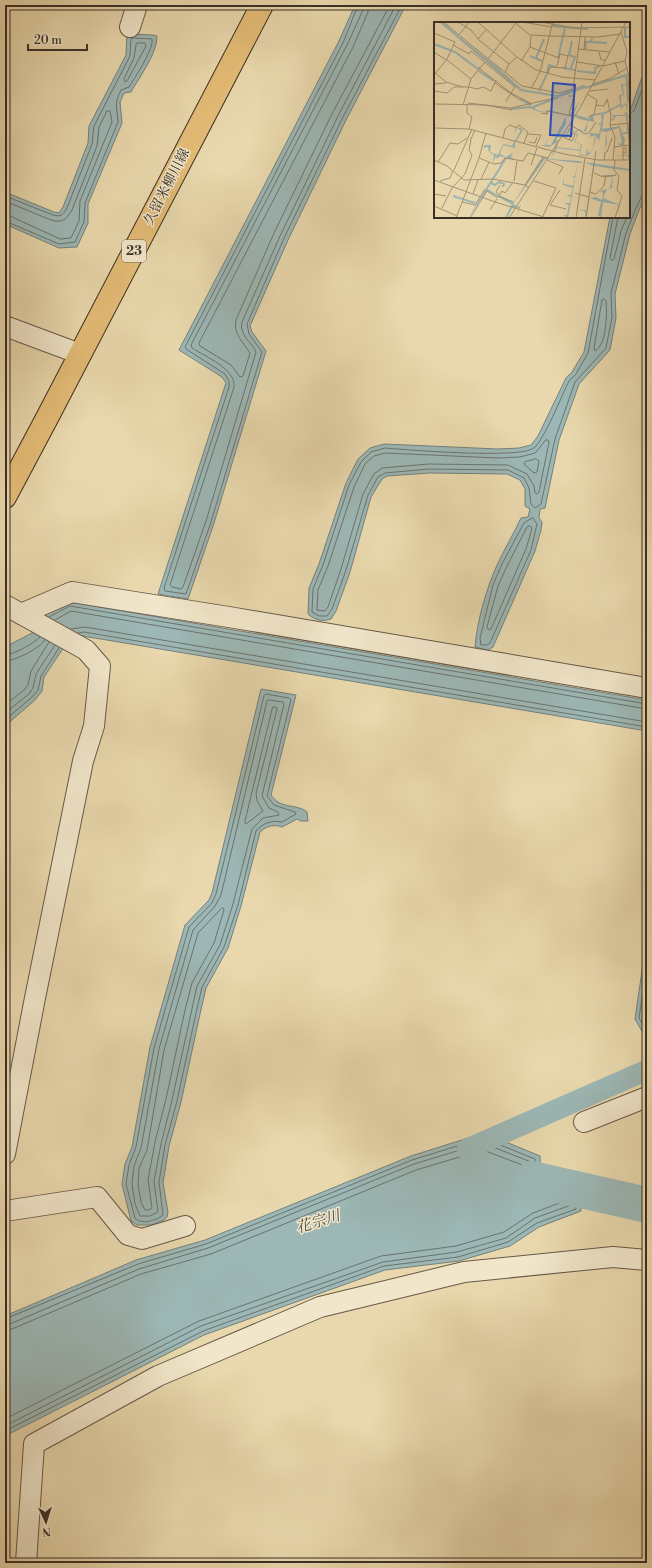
<svg xmlns="http://www.w3.org/2000/svg" width="652" height="1568" viewBox="0 0 652 1568" font-family="'Libre Bodoni','Noto Serif JP',serif">
<rect width="100%" height="100%" fill="#e9d8ad"/>
<filter id="stains"><feTurbulence type="fractalNoise" baseFrequency=".005" numOctaves="4"/><feColorMatrix values="0 0 0 0 .2 0 0 0 0 .09 0 0 0 0 .02 0 0 0 .5 -.17"/></filter>
<radialGradient id="worn" r=".72"><stop offset=".6" stop-color="#630" stop-opacity="0"/><stop offset="1" stop-color="#630" stop-opacity=".3"/></radialGradient>
<g fill="#9cb7b5" stroke="#75817c">
<path d="M 355,5 L 406,5 L 347,118 L 288,240 L 250,326 L 252,332 L 266,351 L 214,523 L 188,599 L 158,594 L 225,386 L 226,383 L 222,377 L 179,350 L 339,41 Z"/>
<path d="M 127,34 L 153,35 L 157,36 C 157,54 140,76 131,92 L 124,93 L 120,102 L 122,123 L 88,204 L 88,223 L 77,247 L 59,248 L 5,224 L 5,192 L 54,212 L 59,213 L 63,207 L 88,143 L 89,126 L 126,55 Z"/>
<path d="M 647,72 L 647,195 L 639,210 L 630,234 L 615,294 L 616,318 L 610,350 L 579,384 L 559,440 L 545,508 L 540,509 L 539,518 L 542,522 L 541,530 L 535,551 L 493,647 L 488,650 L 475,647 C 477,621 487,586 498,563 C 505,548 514,533 521,518 L 528,517 L 530,509 L 525,506 L 525,489 L 520,480 L 507,474 L 429,473 L 387,476 L 382,479 L 371,497 L 350,572 L 336,611 L 331,619 C 323,622 314,620 308,614 L 309,588 L 319,564 L 346,483 L 358,459 L 370,448 L 384,444 L 498,449 L 519,448 L 531,445 L 538,436 L 566,378 L 572,372 L 584,352 L 610,217 L 629,217 L 629,114 L 642,77 L 645,77 Z"/>
<path d="M 69,602 L 647,700 L 647,731 L 83,636 L 70,638 L 44,677 L 42,691 L 35,700 L 5,726 L 5,647 L 32,633 L 41,617 Z"/>
<path d="M 261,689 L 296,695 L 271,795 C 281,810 296,803 307,812 L 308,821 L 301,821 L 297,819 L 282,827 C 273,824 267,826 260,832 L 241,906 L 228,948 L 206,988 L 200,1014 L 181,1102 L 169,1146 L 163,1183 L 168,1212 L 167,1217 L 164,1220 L 151,1225 L 137,1225 L 131,1221 L 122,1184 L 125,1164 L 132,1147 L 150,1047 L 185,925 L 209,900 L 212,893 Z"/>
<path d="M 647,936 L 647,1040 L 635,1019 Z"/>
<path d="M 484,1133 L 540,1156 L 541,1172 L 580,1180 L 581,1211 L 539,1227 L 510,1246 L 459,1261 L 385,1270 L 204,1335 L 5,1436 L 5,1316 L 136,1260 L 205,1240 L 411,1156 Z"/>
</g>
<g fill="none" stroke-linecap="round" stroke-linejoin="round">
<g stroke="#6b736e" stroke-width="1">
<path d="M 358,5 L 343,43 L 185,347 L 186,349 L 225,374 L 229,381 L 229,387 L 164,588 L 165,591 L 186,594 L 211,522 L 262,352 L 249,334 L 247,324 L 284,238 L 343,117 L 402,5"/>
<path d="M 363,5 L 363,10 L 347,45 L 191,345 L 192,348 C 206,357 236,369 234,387 L 170,585 L 172,587 L 181,589 L 183,587 L 206,521 L 256,352 C 252,342 239,336 242,322 L 280,236 L 339,114 L 396,5"/>
<path d="M 369,5 L 368,12 L 353,47 L 199,343 L 200,346 L 231,365 L 240,377 L 243,376 L 250,353 C 243,342 233,334 236,320 L 274,233 L 333,112 L 390,5"/>
<path d="M 137,43 L 145,43 L 146,46 L 127,81 L 125,82 L 124,79 L 134,58 L 136,45 Z"/>
<path d="M 629,114 L 634,111 L 645,82 L 647,80"/>
<path d="M 5,196 L 53,215 C 61,217 63,215 67,208 L 92,144 L 94,126 L 130,56 L 131,39 L 133,38 L 152,39 C 154,49 135,77 129,87 L 121,90 C 114,103 117,108 118,122 L 85,203 L 84,222 L 75,242 L 59,244 L 5,221"/>
<path d="M 5,201 L 51,220 C 62,223 66,220 72,210 L 97,146 L 99,127 L 107,111 L 110,111 L 112,122 L 80,201 L 79,221 L 71,238 L 60,239 L 10,216 L 5,215"/>
<path d="M 613,217 L 588,353 L 576,374 L 569,381 C 562,395 544,440 534,448 C 519,459 409,450 385,448 L 371,452 L 361,462 L 349,485 L 323,565 L 313,589 L 312,612 L 319,616 L 327,616 L 332,609 L 346,570 L 368,495 L 378,477 L 385,473 L 429,469 L 508,470 L 524,478 L 529,488 L 531,504 L 535,508 L 541,504 L 555,439 L 575,382 L 606,348 L 612,317 L 611,293 L 626,233 L 636,208 L 642,196 L 647,194"/>
<path d="M 618,217 L 610,258 L 612,261 L 614,259 L 621,231 L 627,217"/>
<path d="M 604,299 L 606,301 C 607,314 607,344 595,351 L 594,348 L 602,300 Z"/>
<path d="M 546,440 L 548,440 L 549,442 L 539,492 L 537,494 L 535,493 L 534,486 L 527,474 L 508,465 L 429,464 L 382,468 L 374,474 L 363,494 L 341,569 L 328,607 L 325,611 L 317,610 L 318,590 L 328,566 L 354,487 L 365,464 L 374,456 L 385,453 L 498,458 L 520,457 L 535,453 Z"/>
<path d="M 536,459 L 539,461 L 537,472 L 534,473 L 524,464 L 525,462 Z"/>
<path d="M 533,518 L 537,524 L 531,550 L 490,643 L 487,645 L 481,645 L 480,638 L 493,585 L 502,564 L 524,523 Z"/>
<path d="M 530,526 L 532,528 L 526,549 L 491,629 L 489,630 L 487,627 L 498,586 L 507,566 L 527,527 Z"/>
<path d="M 49,617 L 70,606 L 647,704"/>
<path d="M 55,620 L 71,611 L 647,709"/>
<path d="M 71,629 L 85,627 L 647,722"/>
<path d="M 78,633 L 84,632 L 647,727"/>
<path d="M 5,655 C 13,655 35,643 40,637"/>
<path d="M 5,661 C 15,661 40,648 45,640"/>
<path d="M 266,694 L 289,698 L 291,700 L 267,796 L 274,805 L 295,812 L 296,814 L 282,822 C 271,820 263,823 256,831 L 238,905 L 224,947 L 202,987 L 196,1013 L 177,1101 L 165,1145 L 159,1182 L 163,1215 C 155,1221 142,1225 135,1218 L 126,1184 L 129,1165 L 136,1147 L 154,1048 L 189,927 L 212,903 L 216,894 L 264,696 Z"/>
<path d="M 269,700 L 283,702 L 284,704 L 262,796 L 269,808 L 278,812 L 279,815 L 263,818 L 252,829 L 233,904 L 220,945 L 197,986 L 172,1100 L 161,1144 L 154,1181 L 158,1212 L 150,1216 L 140,1216 L 135,1204 L 132,1184 L 134,1166 L 141,1148 L 159,1049 L 193,930 L 215,906 L 221,895 L 267,701 Z"/>
<path d="M 5,705 L 24,690 L 28,685 L 31,671 L 49,642"/>
<path d="M 273,707 L 276,707 L 277,709 L 256,793 L 257,801 L 263,811 L 246,824 L 245,822 Z"/>
<path d="M 5,713 L 29,694 L 33,688 L 36,674 L 55,645"/>
<path d="M 5,720 L 32,697 L 38,690 L 41,676 L 59,648"/>
<path d="M 223,908 L 224,910 L 214,943 L 192,983 L 185,1010 L 166,1099 L 155,1142 L 148,1180 L 152,1208 L 148,1210 L 145,1210 L 141,1202 L 138,1184 L 139,1168 L 147,1150 L 164,1050 L 198,933 L 221,909 Z"/>
<path d="M 647,965 L 639,1018 L 647,1032"/>
<path d="M 5,1319 L 138,1264 L 206,1244 L 412,1160 L 483,1138 L 535,1159 L 537,1172 L 540,1175 L 575,1183 L 576,1185 L 576,1209 L 537,1223 L 508,1242 L 458,1257 L 384,1266 L 203,1331 L 5,1431"/>
<path d="M 5,1324 L 10,1324 L 139,1269 L 208,1248 L 414,1164 L 483,1143 L 531,1162 L 532,1174 L 537,1179 L 570,1187 L 572,1189 L 571,1205 L 535,1218 L 506,1238 L 457,1252 L 383,1262 L 201,1326 L 5,1426"/>
<path d="M 5,1330 L 12,1329 L 141,1274 L 211,1254 L 416,1170 L 483,1150 L 525,1166 L 527,1177 L 533,1185 L 566,1194 L 565,1201 L 533,1213 L 504,1232 L 456,1246 L 381,1256 L 199,1321 L 5,1419"/>
</g>
<path stroke="#9cb7b5" stroke-width="21" d="M 467,1149 L 647,1070"/>
<path stroke="#9cb7b5" stroke-width="36" d="M 532,1179 L 647,1205"/>
<defs>
<g id="minor">
<path d="M 130,27 L 137,5"/>
<path d="M 5,326 L 80,354"/>
<path d="M 5,605 L 86,650 L 100,666 L 94,726 L 83,761 L 35,998 L 5,1154"/>
<path d="M 21,614 L 72,592 L 235,618 L 647,688"/>
<path d="M 584,1122 L 647,1097"/>
<path d="M 5,1211 L 97,1197 L 128,1235 L 142,1239 L 185,1226"/>
<path d="M 26,1563 L 34,1444 L 158,1376 L 320,1307 L 464,1272 L 613,1257 L 647,1260"/>
</g>
<path id="major" d="M 5,497 L 47,418 L 262,5"/>
</defs>
<use href="#minor" stroke="#665948" stroke-width="22"/>
<use href="#major" stroke="#3a2f27" stroke-width="24"/>
<use href="#minor" stroke="#f1e6ca" stroke-width="20"/>
<use href="#major" stroke="#e4bc76" stroke-width="22"/>
</g>
<g text-anchor="middle" dominant-baseline="central" stroke-width="3" stroke-linejoin="round" paint-order="stroke">
<rect fill="#f1e6ca" stroke="#716658" stroke-width="1" x="122" y="240" width="24" height="22" rx="3"/>
<g font-size="13" font-weight="bold" fill="#3a2f27">
<text x="134" y="251">23</text>
</g>
<g font-size="14" fill="#3a2f27" stroke="#f1e6ca">
<text transform="translate(167 187) rotate(-63)">久留米柳川線</text>
</g>
<g font-size="15" font-style="italic" fill="#4e4a43" stroke="#f1e6ca">
<text transform="translate(318 1222) rotate(-17)">花宗川</text>
</g>
</g>
<g transform="translate(434 22)">
<rect width="196" height="196" fill="#e9d8ad"/>
<path d="M 5,0 L 9,0 L 27,16 L 29,14 L 28,17 L 62,44 L 83,63 L 84,67 ZM 193,53 L 196,80 L 193,80 L 192,63 L 189,63 L 190,73 L 187,74 L 187,79 L 188,85 L 190,82 L 194,81 L 193,92 L 196,93 L 193,94 L 196,95 L 194,96 L 194,112 L 188,112 L 191,117 L 190,122 L 195,126 L 195,138 L 193,134 L 180,134 L 194,133 L 194,125 L 183,122 L 188,121 L 185,106 L 172,110 L 173,120 L 171,128 L 172,110 L 167,109 L 165,119 L 162,114 L 160,123 L 156,132 L 152,134 L 146,133 L 145,139 L 150,141 L 144,141 L 134,196 L 129,193 L 133,193 L 135,183 L 130,181 L 136,181 L 137,175 L 132,173 L 137,173 L 139,166 L 129,163 L 129,155 L 130,162 L 139,164 L 141,156 L 138,154 L 141,154 L 144,141 L 111,137 L 79,182 L 85,185 L 87,182 L 83,196 L 85,186 L 78,185 L 79,183 L 53,169 L 34,196 L 54,163 L 54,167 L 62,172 L 80,180 L 109,135 L 116,137 L 145,139 L 146,129 L 123,126 L 117,136 L 123,120 L 115,125 L 105,123 L 111,123 L 114,115 L 112,123 L 117,123 L 132,94 L 132,102 L 122,118 L 124,119 L 123,125 L 146,128 L 147,123 L 140,120 L 143,114 L 140,110 L 136,107 L 133,113 L 132,113 L 135,106 L 141,110 L 145,107 L 150,109 L 154,99 L 152,110 L 145,108 L 142,111 L 144,113 L 141,120 L 148,123 L 146,132 L 150,133 L 152,133 L 153,126 L 154,131 L 158,129 L 161,113 L 156,115 L 156,111 L 165,112 L 167,102 L 162,103 L 168,100 L 167,93 L 170,93 L 168,107 L 186,104 L 188,111 L 193,110 L 192,94 L 182,94 L 179,99 L 177,98 L 180,95 L 177,93 L 192,93 L 190,91 L 193,90 L 192,82 L 187,87 L 186,84 L 171,92 L 159,94 L 160,100 L 145,97 L 139,93 L 136,94 L 114,89 L 113,91 L 103,89 L 96,86 L 97,84 L 103,88 L 111,90 L 113,88 L 136,93 L 145,80 L 140,92 L 156,97 L 155,95 L 160,92 L 171,90 L 186,82 L 185,73 L 189,72 L 187,62 L 192,62 L 191,55 ZM 149,63 L 154,65 L 126,75 L 121,74 ZM 82,106 L 87,106 L 89,108 L 81,121 L 81,126 L 69,123 L 66,132 L 72,135 L 79,131 L 77,135 L 81,138 L 66,134 L 63,137 L 62,134 L 59,141 L 60,133 L 55,130 L 54,125 L 49,126 L 51,123 L 57,123 L 56,130 L 64,133 L 69,122 L 78,124 L 87,108 L 83,106 L 79,113 ZM 151,140 L 196,147 L 196,149 L 160,144 L 151,196 L 151,189 L 144,187 L 152,188 L 158,153 L 154,152 L 158,152 L 159,144 ZM 166,153 L 185,153 L 179,154 L 178,166 L 173,167 L 169,176 L 186,183 L 184,191 L 185,183 L 169,180 L 167,196 L 164,193 L 167,180 L 156,176 L 162,175 L 168,178 L 169,171 L 166,169 L 176,166 L 178,157 L 178,155 Z" fill="#9cb7b5"/>
<path fill="none" stroke="#9cb7b5" stroke-width="2" d="M 117,4 L 154,7M 191,5 L 191,15 L 196,15M 157,20 L 173,21M 0,22 L 21,30 L 44,47 L 46,45M 151,27 L 152,20 L 157,20 L 158,16M 96,34 L 108,39M 102,36 L 110,17M 124,36 L 131,6M 129,46 L 141,48M 136,48 L 141,35 L 135,33 L 138,19M 45,49 L 60,59M 143,49 L 161,51 L 161,46 L 166,44M 113,51 L 115,43 L 122,45M 83,64 L 87,68 L 123,74M 151,66 L 196,52M 105,69 L 113,52M 86,77 L 97,83M 99,85 L 125,75M 76,87 L 97,85M 57,161 L 61,163 L 65,160 L 70,162 L 69,165M 54,165 L 72,136M 19,174 L 41,181M 72,196 L 79,182"/>
<path fill="none" stroke="#a39477" stroke-width="1" d="M 10,0 L 25,13 L 35,0M 24,0 L 37,8 L 46,19 L 75,42M 44,0 L 83,35 L 102,48 L 128,55 L 161,58M 80,0 L 96,13 L 116,14M 88,0 L 118,5M 107,0 L 140,6 L 196,5M 187,10 L 193,30 L 191,39 L 195,55M 0,11 L 21,20 L 13,37 L 0,53M 26,14 L 88,64 L 125,71 L 139,67 L 148,0M 116,14 L 164,15 L 186,12M 44,17 L 52,8M 19,23 L 35,32 L 37,29 L 81,65 L 72,79M 96,25 L 125,36M 145,27 L 175,30M 150,28 L 151,15M 0,30 L 12,38M 165,30 L 167,38 L 171,38M 54,37 L 82,1M 13,38 L 37,57M 87,39 L 96,25 L 97,14M 143,40 L 169,44 L 191,39M 181,40 L 185,52M 46,47 L 77,71 L 98,82M 0,50 L 12,60 L 29,65M 71,51 L 75,42 L 83,35M 114,52 L 116,45 L 131,46 L 134,34 L 126,32 L 123,44M 194,55 L 196,78M 61,61 L 86,78M 0,62 L 12,61M 159,62 L 175,57 L 193,46M 97,67 L 106,50 L 119,0M 0,69 L 13,71 L 20,65 L 35,65 L 43,67 L 49,65 L 57,69 L 62,58M 156,69 L 174,67M 153,72 L 163,78 L 160,92 L 154,95M 134,74 L 140,74 L 135,92 L 138,94M 173,77 L 177,93 L 176,103 L 181,115 L 179,138M 34,81 L 77,86 L 121,76M 0,82 L 51,83 L 78,88M 29,83 L 37,57 L 51,40M 33,83 L 33,91 L 38,95 L 35,107M 162,83 L 170,84 L 173,77M 107,91 L 113,92 L 114,89 L 138,94M 194,101 L 196,138M 135,102 L 151,112 L 155,111 L 162,100M 176,103 L 196,101M 0,106 L 35,107 L 130,132 L 164,138 L 196,138M 94,112 L 107,113 L 102,124M 128,114 L 129,115 L 138,119 L 141,113 L 139,111 L 135,118M 69,116 L 71,107 L 76,103 L 83,106 L 85,103 L 94,110 L 90,121M 95,120 L 101,121 L 103,115M 180,125 L 195,123M 45,136 L 52,111M 0,138 L 13,144 L 30,158 L 59,157 L 91,163M 113,138 L 129,145 L 125,152M 170,138 L 171,130 L 173,130 L 178,116M 181,138 L 180,148 L 185,154 L 183,168 L 188,174 L 181,196M 189,138 L 189,126 L 192,126 L 192,131 L 189,131M 4,140 L 16,121 L 24,122 L 33,116M 97,143 L 103,126M 20,148 L 38,107M 160,151 L 169,155 L 182,153M 47,157 L 55,140M 0,158 L 61,180 L 113,196M 6,159 L 16,156 L 19,148M 80,159 L 83,139M 100,159 L 122,166 L 109,194M 79,160 L 71,171 L 68,169 L 65,174 L 79,180M 95,166 L 91,163 L 109,135M 126,168 L 116,183 L 132,187M 156,170 L 162,172 L 170,164 L 172,153M 141,171 L 155,175M 0,172 L 12,174M 39,172 L 44,158M 66,173 L 62,170 L 66,163M 28,180 L 41,183M 41,183 L 51,167M 0,184 L 23,194M 8,186 L 18,166 L 31,152 L 38,133 L 35,128 L 37,117 L 41,108M 56,188 L 63,177M 22,196 L 45,136 L 60,142 L 67,141 L 71,136 L 89,139 L 94,131 L 114,136M 36,196 L 53,169 L 64,176M 75,196 L 146,86 L 192,0M 142,196 L 151,136M 152,196 L 162,129"/>
<path fill="#1d4ed8" fill-opacity="0.15" stroke="#1d4ed8" stroke-width="2" d="M 119,61 L 141,63 L 137,114 L 116,113 Z"/>
<rect width="196" height="196" fill="none" stroke="#3a2f27" stroke-width="2"/>
</g>
<rect width="652" height="1568" fill="none" stroke="#e9d8ad" stroke-width="20"/>
<rect x="6" y="6" width="640" height="1556" fill="none" stroke="#3a2f27" stroke-width="2"/>
<rect x="10" y="10" width="632" height="1548" fill="none" stroke="#3a2f27"/>
<g transform="translate(46 1522) rotate(176)" stroke="#f1e6ca" stroke-width="3" paint-order="stroke">
<path d="M0-3L7 15L0 10L-7 15Z" fill="#3a2f27"/>
<text y="-6" font-size="11" font-weight="bold" text-anchor="middle" fill="#3a2f27">N</text>
</g>
<path d="M28 44v6h59v-6" fill="none" stroke="#3a2f27" stroke-width="2"/>
<text x="34" y="44" font-size="12" fill="#3a2f27" stroke="#f1e6ca" stroke-width="3" paint-order="stroke">20 m</text>
<rect width="100%" height="100%" filter="url(#stains)"/>
<rect width="100%" height="100%" fill="url(#worn)"/>
</svg>
